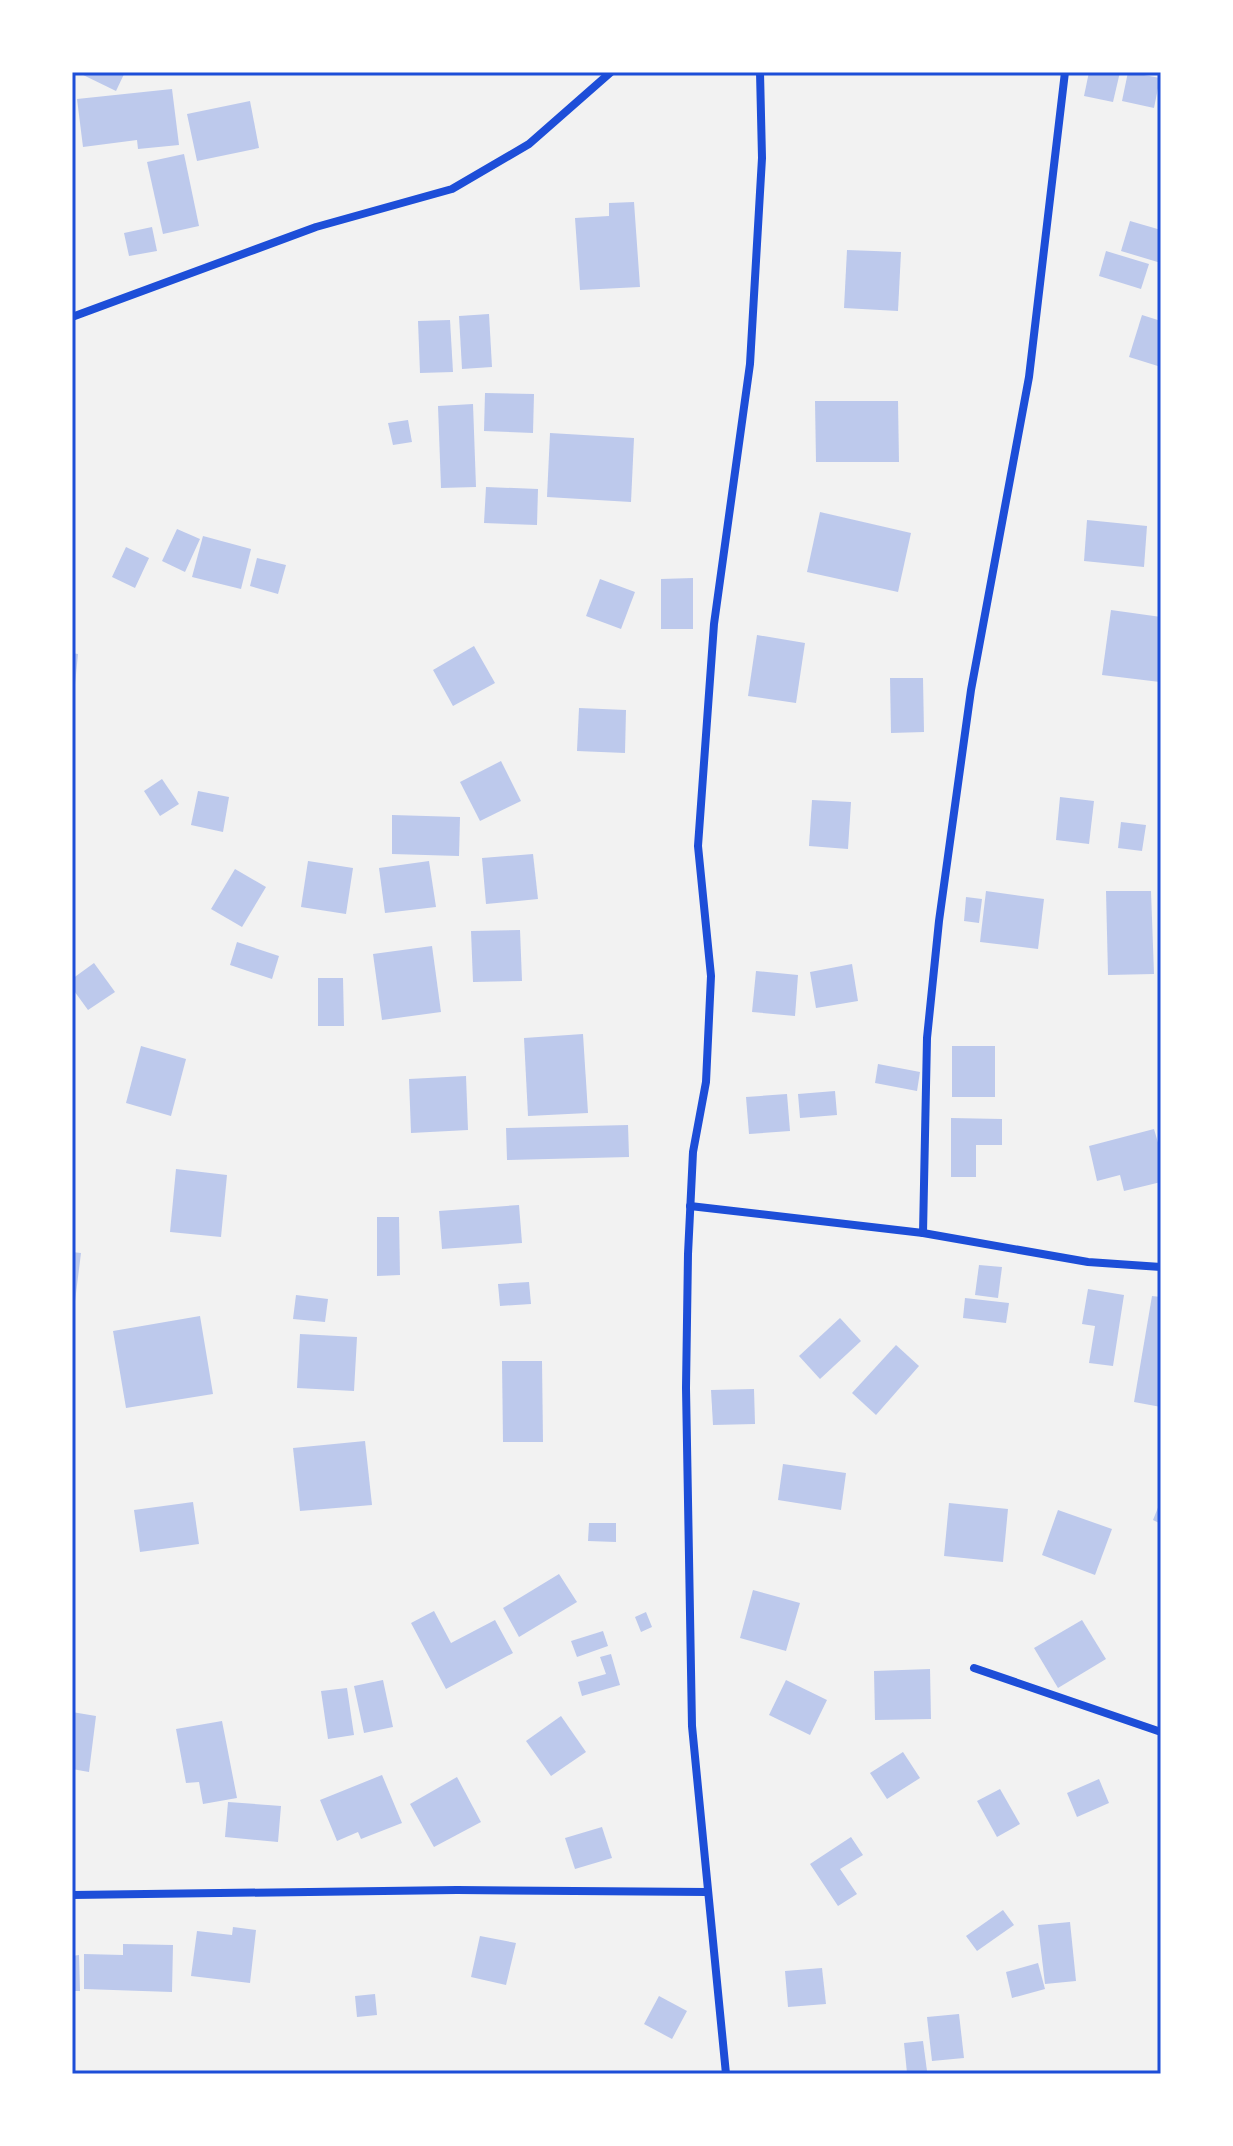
<svg xmlns="http://www.w3.org/2000/svg" width="1233" height="2146" viewBox="0 0 1233 2146" font-family="'Exo 2',sans-serif">
<rect width="100%" height="100%" fill="#f2f2f2"/>
<g fill="#bdc9ec">
<path d="M 77,72 L 125,72 L 116,91 Z"/>
<path d="M 1089,72 L 1120,72 L 1113,102 L 1084,96 Z"/>
<path d="M 1128,72 L 1160,78 L 1154,108 L 1122,101 Z"/>
<path d="M 172,89 L 179,145 L 138,149 L 137,140 L 83,147 L 77,99 Z"/>
<path d="M 250,101 L 259,148 L 197,161 L 187,114 Z"/>
<path d="M 184,154 L 199,226 L 163,234 L 147,162 Z"/>
<path d="M 634,202 L 640,287 L 580,290 L 575,218 L 609,216 L 609,203 Z"/>
<path d="M 1130,221 L 1161,230 L 1161,263 L 1121,251 Z"/>
<path d="M 152,227 L 157,251 L 129,256 L 124,233 Z"/>
<path d="M 847,250 L 901,252 L 898,311 L 844,308 Z"/>
<path d="M 1106,251 L 1149,264 L 1141,289 L 1099,276 Z"/>
<path d="M 489,314 L 492,367 L 462,369 L 459,316 Z"/>
<path d="M 1142,315 L 1161,321 L 1161,367 L 1129,357 Z"/>
<path d="M 450,320 L 453,372 L 420,373 L 418,321 Z"/>
<path d="M 485,393 L 534,394 L 533,433 L 484,431 Z"/>
<path d="M 815,401 L 898,401 L 899,462 L 816,462 Z"/>
<path d="M 473,404 L 476,487 L 441,488 L 438,406 Z"/>
<path d="M 408,420 L 412,442 L 393,445 L 388,423 Z"/>
<path d="M 550,433 L 634,438 L 631,502 L 547,497 Z"/>
<path d="M 486,487 L 538,489 L 537,525 L 484,523 Z"/>
<path d="M 820,512 L 911,533 L 898,592 L 807,572 Z"/>
<path d="M 1087,520 L 1147,526 L 1144,567 L 1084,561 Z"/>
<path d="M 177,529 L 200,539 L 185,572 L 162,561 Z"/>
<path d="M 203,536 L 251,549 L 241,589 L 192,577 Z"/>
<path d="M 126,547 L 149,558 L 135,588 L 112,577 Z"/>
<path d="M 257,558 L 286,565 L 278,594 L 250,586 Z"/>
<path d="M 693,578 L 693,629 L 661,629 L 661,579 Z"/>
<path d="M 600,579 L 635,592 L 621,629 L 586,616 Z"/>
<path d="M 1111,610 L 1161,617 L 1160,682 L 1102,675 Z"/>
<path d="M 757,635 L 805,643 L 796,703 L 748,696 Z"/>
<path d="M 474,646 L 495,683 L 453,706 L 433,670 Z"/>
<path d="M 72,653 L 78,654 L 74,694 L 72,694 Z"/>
<path d="M 890,678 L 923,678 L 924,732 L 891,733 Z"/>
<path d="M 579,708 L 626,710 L 625,753 L 577,751 Z"/>
<path d="M 501,761 L 521,801 L 480,821 L 460,782 Z"/>
<path d="M 162,779 L 179,804 L 160,816 L 144,791 Z"/>
<path d="M 198,791 L 229,797 L 223,832 L 191,825 Z"/>
<path d="M 1060,797 L 1094,801 L 1089,844 L 1056,840 Z"/>
<path d="M 812,800 L 851,802 L 848,849 L 809,846 Z"/>
<path d="M 392,815 L 460,817 L 459,856 L 392,854 Z"/>
<path d="M 1121,822 L 1146,825 L 1142,851 L 1118,848 Z"/>
<path d="M 533,854 L 538,899 L 486,904 L 482,858 Z"/>
<path d="M 308,861 L 353,868 L 346,914 L 301,907 Z"/>
<path d="M 429,861 L 436,907 L 385,913 L 379,868 Z"/>
<path d="M 235,869 L 266,887 L 242,927 L 211,909 Z"/>
<path d="M 986,891 L 1044,899 L 1038,949 L 980,942 Z"/>
<path d="M 1106,891 L 1151,891 L 1154,974 L 1108,975 Z"/>
<path d="M 966,897 L 982,899 L 979,923 L 964,921 Z"/>
<path d="M 520,930 L 522,981 L 473,982 L 471,931 Z"/>
<path d="M 237,942 L 279,956 L 272,979 L 230,965 Z"/>
<path d="M 432,946 L 441,1012 L 382,1020 L 373,954 Z"/>
<path d="M 94,963 L 115,992 L 88,1010 L 72,988 L 72,979 Z"/>
<path d="M 852,964 L 858,1001 L 816,1008 L 810,972 Z"/>
<path d="M 756,971 L 798,975 L 795,1016 L 752,1012 Z"/>
<path d="M 318,978 L 343,978 L 344,1026 L 318,1026 Z"/>
<path d="M 583,1034 L 588,1113 L 528,1116 L 524,1038 Z"/>
<path d="M 141,1046 L 186,1059 L 171,1116 L 126,1103 Z"/>
<rect x="952" y="1046" width="43" height="51"/>
<path d="M 878,1064 L 920,1072 L 917,1091 L 875,1083 Z"/>
<path d="M 466,1076 L 468,1130 L 411,1133 L 409,1079 Z"/>
<path d="M 835,1091 L 837,1115 L 800,1118 L 798,1094 Z"/>
<path d="M 787,1094 L 790,1131 L 749,1134 L 746,1097 Z"/>
<path d="M 951,1118 L 1002,1119 L 1002,1145 L 976,1145 L 976,1177 L 951,1177 Z"/>
<path d="M 628,1125 L 629,1157 L 507,1160 L 506,1128 Z"/>
<path d="M 1154,1129 L 1161,1153 L 1161,1182 L 1124,1191 L 1120,1175 L 1097,1181 L 1089,1146 Z"/>
<path d="M 176,1169 L 227,1175 L 221,1237 L 170,1232 Z"/>
<path d="M 519,1205 L 522,1243 L 442,1249 L 439,1211 Z"/>
<path d="M 377,1217 L 399,1217 L 400,1275 L 377,1276 Z"/>
<path d="M 72,1252 L 81,1253 L 75,1301 L 72,1300 Z"/>
<path d="M 979,1265 L 1002,1267 L 998,1298 L 975,1295 Z"/>
<path d="M 529,1282 L 531,1304 L 500,1306 L 498,1284 Z"/>
<path d="M 1088,1289 L 1124,1295 L 1113,1366 L 1089,1363 L 1095,1326 L 1082,1324 Z"/>
<path d="M 296,1295 L 328,1299 L 325,1322 L 293,1319 Z"/>
<path d="M 1152,1296 L 1161,1297 L 1161,1407 L 1134,1402 Z"/>
<path d="M 965,1298 L 1009,1303 L 1006,1323 L 963,1318 Z"/>
<path d="M 200,1316 L 213,1394 L 126,1408 L 113,1331 Z"/>
<path d="M 840,1318 L 861,1341 L 820,1379 L 799,1356 Z"/>
<path d="M 300,1334 L 357,1337 L 354,1391 L 297,1388 Z"/>
<path d="M 896,1345 L 919,1366 L 876,1415 L 852,1393 Z"/>
<path d="M 502,1361 L 542,1361 L 543,1442 L 503,1442 Z"/>
<path d="M 754,1389 L 755,1424 L 713,1425 L 711,1390 Z"/>
<path d="M 365,1441 L 372,1505 L 300,1511 L 293,1448 Z"/>
<path d="M 783,1464 L 846,1473 L 841,1510 L 778,1500 Z"/>
<path d="M 1161,1500 L 1161,1524 L 1153,1520 Z"/>
<path d="M 193,1502 L 199,1544 L 140,1552 L 134,1510 Z"/>
<path d="M 949,1503 L 1008,1509 L 1003,1562 L 944,1556 Z"/>
<path d="M 1058,1510 L 1112,1529 L 1095,1575 L 1042,1555 Z"/>
<path d="M 589,1523 L 616,1523 L 616,1542 L 588,1541 Z"/>
<path d="M 559,1574 L 577,1602 L 519,1637 L 503,1608 Z"/>
<path d="M 753,1590 L 800,1603 L 786,1651 L 740,1638 Z"/>
<path d="M 434,1611 L 451,1643 L 495,1620 L 513,1653 L 446,1689 L 411,1623 Z"/>
<path d="M 646,1612 L 652,1627 L 641,1632 L 635,1617 Z"/>
<path d="M 1082,1620 L 1106,1659 L 1058,1688 L 1034,1648 Z"/>
<path d="M 603,1631 L 608,1646 L 577,1657 L 571,1641 Z"/>
<path d="M 611,1654 L 620,1685 L 582,1696 L 578,1682 L 606,1674 L 600,1657 Z"/>
<path d="M 930,1669 L 931,1719 L 875,1720 L 874,1671 Z"/>
<path d="M 383,1680 L 393,1727 L 364,1733 L 354,1686 Z"/>
<path d="M 786,1680 L 827,1700 L 810,1735 L 769,1715 Z"/>
<path d="M 347,1688 L 354,1735 L 328,1739 L 321,1691 Z"/>
<path d="M 72,1712 L 96,1716 L 89,1772 L 72,1769 Z"/>
<path d="M 561,1716 L 586,1752 L 551,1776 L 526,1741 Z"/>
<path d="M 222,1721 L 237,1798 L 203,1804 L 199,1782 L 186,1783 L 176,1729 Z"/>
<path d="M 903,1752 L 920,1778 L 887,1799 L 870,1773 Z"/>
<path d="M 382,1775 L 402,1823 L 361,1839 L 358,1832 L 337,1841 L 320,1800 Z"/>
<path d="M 457,1777 L 481,1822 L 434,1847 L 410,1804 Z"/>
<path d="M 1099,1779 L 1109,1803 L 1077,1817 L 1067,1793 Z"/>
<path d="M 1000,1789 L 1020,1824 L 997,1837 L 977,1801 Z"/>
<path d="M 228,1802 L 281,1806 L 278,1842 L 225,1837 Z"/>
<path d="M 602,1827 L 612,1858 L 575,1869 L 565,1838 Z"/>
<path d="M 851,1837 L 863,1855 L 840,1869 L 857,1894 L 838,1906 L 810,1864 Z"/>
<path d="M 1003,1910 L 1014,1925 L 977,1951 L 966,1936 Z"/>
<path d="M 1070,1922 L 1076,1981 L 1045,1984 L 1038,1925 Z"/>
<path d="M 233,1927 L 256,1930 L 250,1983 L 191,1976 L 197,1931 L 232,1935 Z"/>
<path d="M 480,1936 L 516,1943 L 506,1985 L 471,1977 Z"/>
<path d="M 123,1944 L 173,1945 L 172,1992 L 84,1989 L 84,1954 L 123,1955 Z"/>
<path d="M 79,1955 L 80,1991 L 72,1991 L 72,1956 Z"/>
<path d="M 1038,1963 L 1045,1989 L 1012,1998 L 1006,1972 Z"/>
<path d="M 822,1968 L 826,2004 L 788,2007 L 785,1971 Z"/>
<path d="M 375,1994 L 377,2015 L 357,2017 L 355,1996 Z"/>
<path d="M 659,1996 L 687,2011 L 672,2039 L 644,2024 Z"/>
<path d="M 959,2014 L 964,2058 L 932,2061 L 927,2017 Z"/>
<path d="M 923,2041 L 927,2071 L 907,2073 L 904,2043 Z"/>
</g>
<g fill="none" stroke-linecap="round" stroke-linejoin="round">
<g stroke="#1d4ed8" stroke-width="8">
<path d="M 72,317 L 316,227 L 452,189 L 529,144 L 611,72"/>
<path d="M 690,1206 L 923,1233 L 1088,1262 L 1161,1267"/>
<path d="M 923,1233 L 927,1038 L 939,921 L 971,690 L 1029,377 L 1065,72"/>
<path d="M 974,1668 L 1161,1732"/>
<path d="M 72,1895 L 457,1890 L 707,1892"/>
<path d="M 726,2074 L 692,1726 L 686,1388 L 688,1254 L 693,1152 L 706,1082 L 711,976 L 698,846 L 714,624 L 750,364 L 762,158 L 760,72"/>
</g>
</g>
<rect width="1233" height="2146" fill="none" stroke="#ffffff" stroke-width="148"/>
<rect x="74" y="74" width="1085" height="1998" fill="none" stroke="#1d4ed8" stroke-width="3"/>
</svg>
